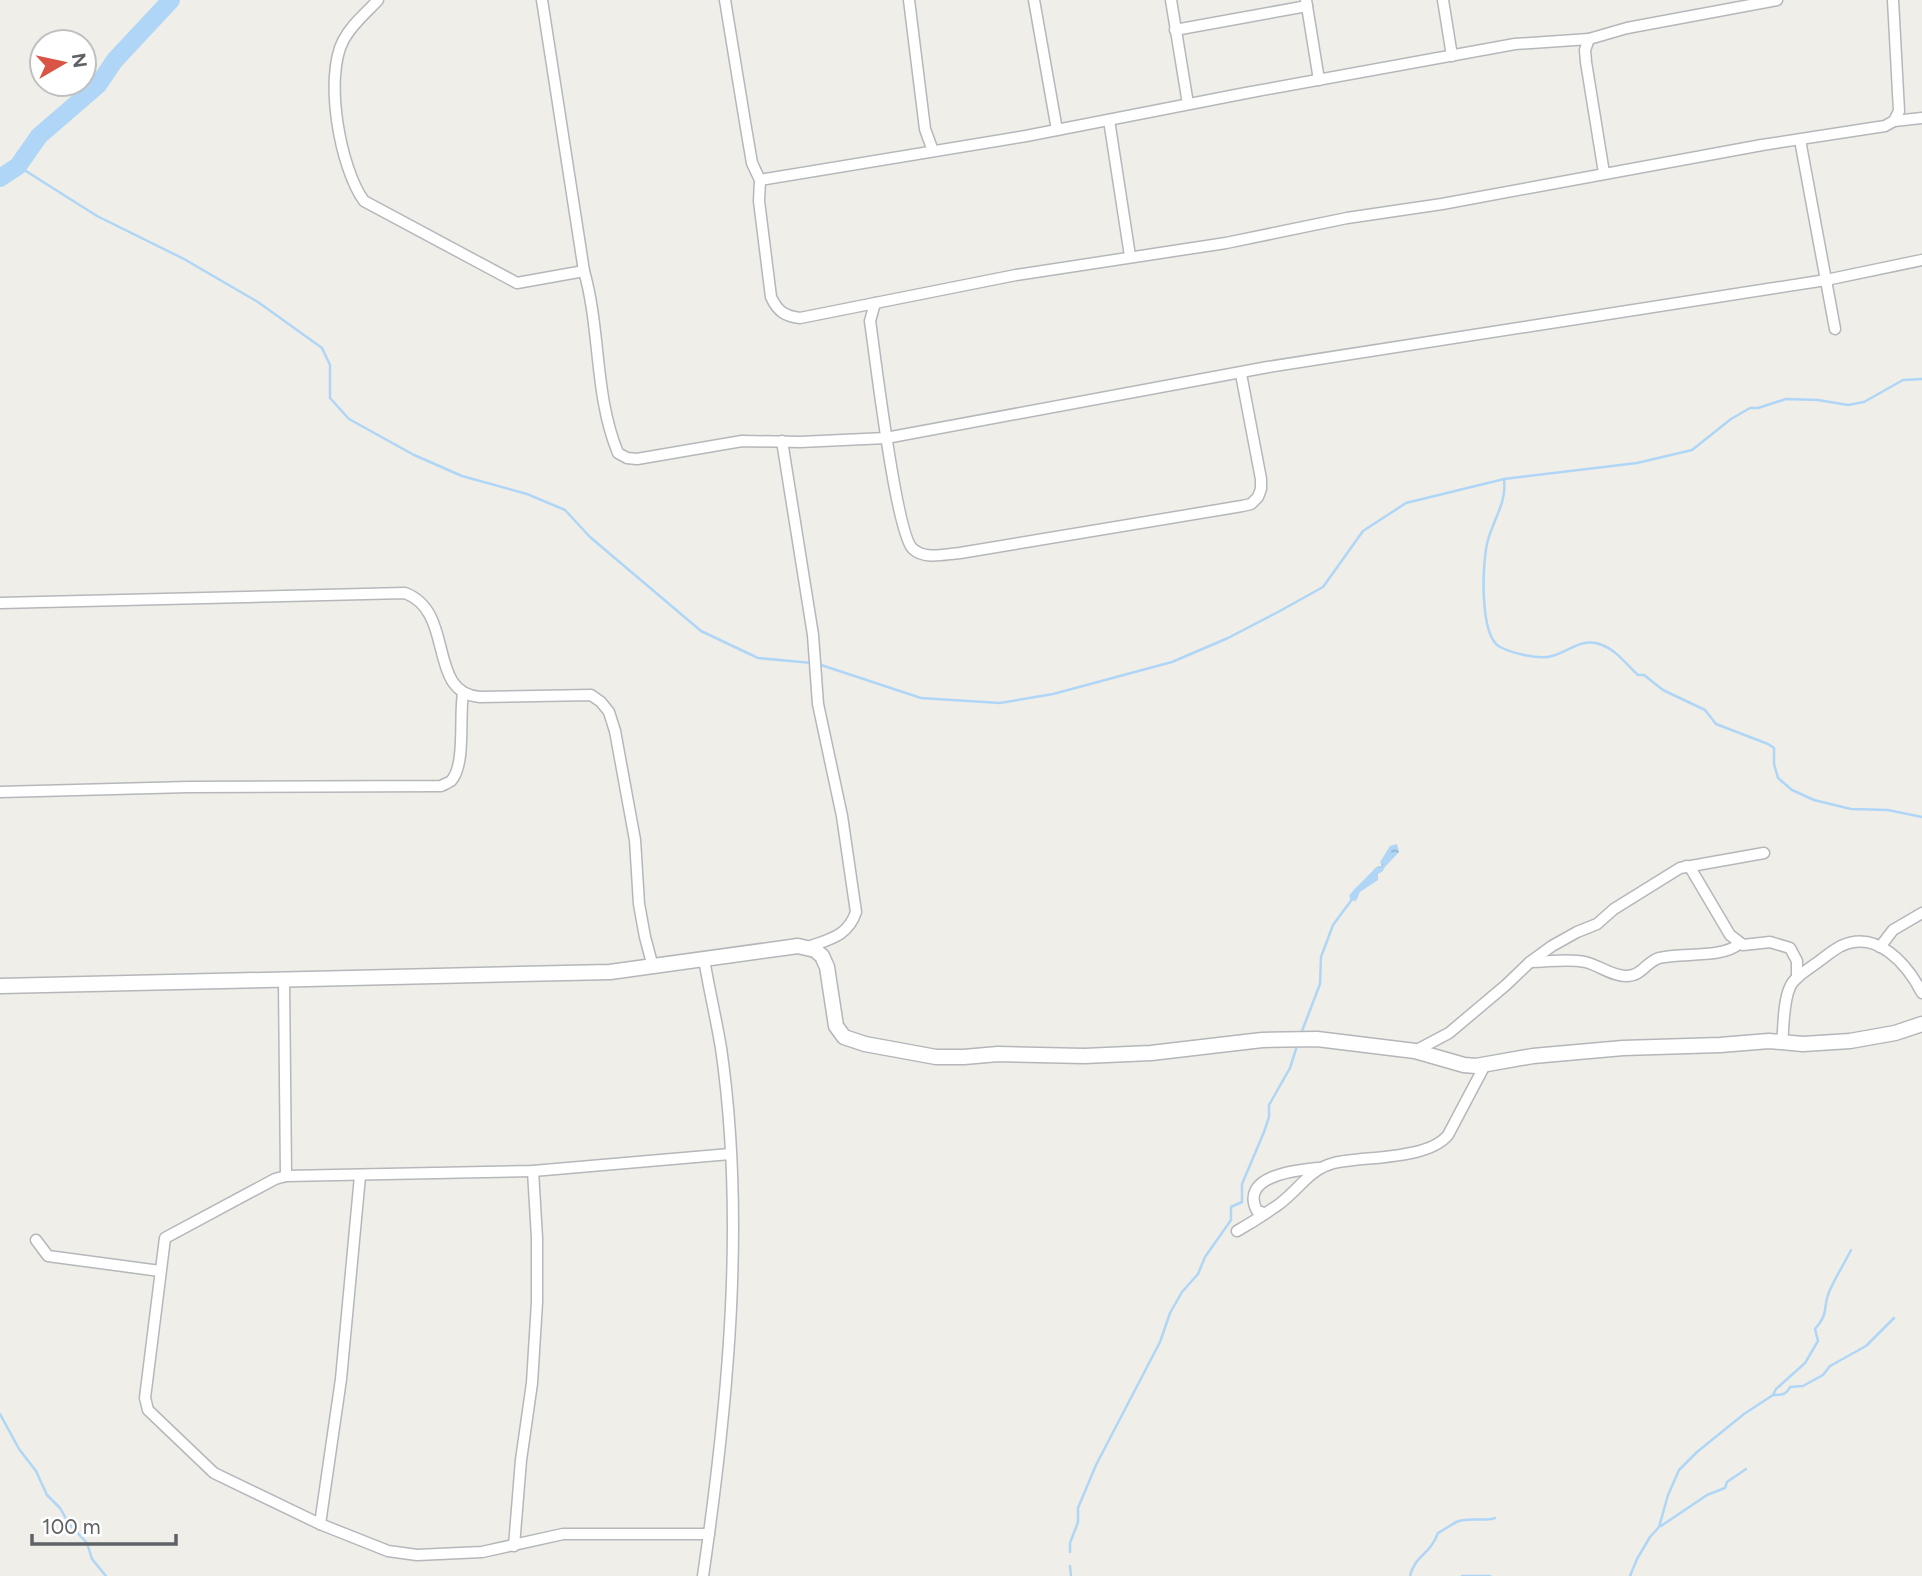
<svg xmlns="http://www.w3.org/2000/svg" width="1922" height="1576" viewBox="0 0 1922 1576" font-family="Figtree,sans-serif">
<defs>
<pattern id="water-ripples" width="26" height="14" patternUnits="userSpaceOnUse" patternTransform="scale(1.75)"><rect width="26" height="14" fill="#b0d6f7"/><path d="M2 4q2-2 4 0t4 0M15 11q2-2 4 0t4 0" fill="none" stroke="#92b1cc"/></pattern>
</defs>
<rect width="100%" height="100%" fill="#efeee8"/>
<path fill="url(#water-ripples)" d="M 1397,844 L 1399,852 L 1384,868 L 1383,871 L 1378,874 L 1378,880 L 1360,892 L 1356,901 L 1351,900 L 1349,896 C 1355,887 1368,877 1376,867 L 1382,866 L 1380,862 L 1390,846 Z"/>
<g fill="none" stroke-linecap="round" stroke-linejoin="round">
<g stroke="#b0d6f7" stroke-width="2.5">
<path d="M 18,166 L 97,216 L 184,259 L 258,302 L 322,348 L 330,365 L 330,398 L 349,419 L 414,455 L 462,476 L 527,494 L 565,510 L 590,537 L 701,631 L 758,658 L 812,663"/>
<path d="M 1504,479 C 1507,502 1494,518 1488,540 C 1482,560 1479,636 1500,647 C 1512,653 1538,660 1552,656 C 1570,651 1582,637 1602,645 C 1616,650 1627,665 1638,675 L 1644,675 L 1663,690 L 1705,710 L 1716,724 L 1768,744 L 1774,748 L 1774,764 L 1778,778 L 1792,790 L 1814,800 L 1851,809 L 1888,810 L 1922,817"/>
<path d="M 818,664 L 921,698 L 1000,703 L 1053,694 L 1172,662 L 1228,638 L 1278,612 L 1323,587 L 1363,531 L 1406,503 L 1504,479 L 1637,463 L 1692,450 L 1731,419 L 1750,408 L 1758,408 L 1786,399 L 1818,400 L 1848,405 L 1864,402 L 1903,380 L 1922,379"/>
<path d="M 1302,1031 L 1320,984 L 1321,957 L 1333,925 L 1353,898"/>
<path d="M 1773,1395 C 1782,1395 1786,1395 1790,1387 L 1803,1386 L 1823,1375 L 1830,1366 L 1866,1346 L 1894,1318"/>
<path d="M 0,1414 L 19,1449 L 36,1471 L 47,1495 L 60,1508 L 69,1524 L 87,1543 L 92,1559 L 106,1576"/>
<path d="M 1661,1526 L 1707,1495 L 1725,1488 L 1727,1482 L 1746,1469"/>
<path d="M 1070,1552 L 1070,1543 L 1078,1522 L 1078,1508 L 1096,1465 L 1160,1342 L 1170,1313 L 1182,1292 L 1198,1274 L 1205,1257 L 1231,1220 L 1231,1207 L 1242,1202 L 1242,1184 L 1264,1132 L 1269,1117 L 1269,1105 L 1290,1068 L 1296,1049"/>
<path d="M 1070,1566 L 1071,1576"/>
<path d="M 1410,1576 C 1415,1555 1430,1555 1438,1533 C 1444,1530 1453,1523 1459,1521 C 1471,1517 1483,1522 1495,1518"/>
<path d="M 1462,1576 L 1490,1576"/>
<path d="M 1630,1576 L 1637,1559 L 1650,1537 L 1659,1527 L 1668,1495 L 1679,1470 L 1697,1452 L 1744,1414 L 1773,1395 L 1776,1389 L 1805,1363 L 1818,1341 L 1815,1329 C 1830,1311 1822,1310 1829,1292 C 1835,1278 1844,1264 1851,1250"/>
</g>
<path stroke="#b0d6f7" stroke-width="18" d="M 0,178 L 18,166 L 39,136 L 98,85 L 115,60 L 171,0"/>
<defs>
<g id="street">
<path d="M 378,0 C 366,13 351,25 343,41 C 324,78 340,168 364,201 L 517,283 L 584,271"/>
<path d="M 542,0 L 584,271 C 601,331 594,395 618,453 L 627,458 L 637,459 L 742,441 L 800,442 L 886,438 L 1268,367 L 1826,280 L 1922,260"/>
<path d="M 725,0 L 746,128 L 752,163 L 760,180 L 759,201 L 771,297 C 778,312 785,316 800,318 L 1016,275 L 1226,243 L 1347,218 L 1442,204 L 1762,145 L 1885,126 L 1894,121 L 1899,111 L 1893,0"/>
<path d="M 909,0 L 925,129 L 933,151"/>
<path d="M 1034,0 L 1057,130"/>
<path d="M 1171,0 L 1188,104"/>
<path d="M 1306,0 L 1319,80"/>
<path d="M 1443,0 L 1452,56"/>
<path d="M 1175,30 L 1307,6"/>
<path d="M 1109,120 L 1130,256"/>
<path d="M 1894,121 L 1922,118"/>
<path d="M 1800,140 L 1835,329"/>
<path d="M 1604,173 L 1586,62 L 1585,50 L 1589,39 L 1627,28 L 1777,0"/>
<path d="M 760,180 L 1026,136 L 1246,93 L 1515,44 L 1589,39"/>
<path d="M 875,303 L 870,321 C 875,354 896,535 913,549 C 925,560 945,554 960,553 L 1242,506 L 1251,504 L 1258,497 L 1261,489 L 1261,479 L 1241,374"/>
<path d="M 782,441 L 813,635 L 818,704 L 842,816 L 856,912 C 848,936 830,939 808,947"/>
<path d="M 0,603 L 405,593 C 456,612 426,693 480,697 L 591,695 L 601,702 L 609,712 L 615,731 L 635,840 L 639,904 L 645,937 L 653,967"/>
<path d="M 0,792 L 189,787 L 441,786 C 443,785 450,782 451,781 C 466,765 459,716 463,694"/>
<path d="M 1686,866 L 1691,869 L 1730,935 L 1743,945 L 1770,942 L 1790,948 L 1797,961 L 1797,978"/>
<path d="M 1880,947 L 1893,930 L 1922,913"/>
<path d="M 1530,962 C 1548,962 1568,958 1585,962 C 1599,965 1611,976 1626,976 C 1642,976 1646,962 1659,958 C 1681,952 1721,959 1739,944"/>
<path d="M 284,981 L 286,1176"/>
<path d="M 1782,1042 C 1784,1026 1783,1002 1790,987 C 1794,977 1809,969 1818,962 C 1825,957 1833,950 1841,946 C 1877,929 1907,964 1922,993"/>
<path d="M 1415,1051 L 1449,1033 L 1506,985 L 1530,962 L 1552,946 L 1577,932 L 1597,924 L 1614,909 L 1680,868 L 1764,853"/>
<path d="M 1265,1213 L 1257,1211 C 1239,1176 1296,1170 1318,1168"/>
<path d="M 1237,1231 C 1251,1223 1265,1214 1278,1205 C 1298,1191 1309,1169 1334,1163 C 1364,1156 1428,1160 1448,1135 L 1485,1065"/>
<path d="M 36,1240 L 48,1256 L 160,1271"/>
<path d="M 320,1524 L 341,1379 L 360,1176"/>
<path d="M 709,1534 L 563,1534 L 482,1552 L 417,1555 L 388,1551 L 320,1524 L 214,1473 L 148,1410 L 145,1398 L 165,1238 L 275,1179 L 286,1176 L 533,1171 L 730,1154"/>
<path d="M 514,1546 L 521,1460 L 532,1383 L 537,1302 L 537,1238 L 533,1171"/>
<path d="M 703,1576 C 728,1405 746,1220 721,1048 C 716,1018 709,989 704,959"/>
</g>
<path id="secondary" d="M 0,986 L 610,972 L 798,946 L 815,950 L 822,956 L 827,967 L 836,1026 L 844,1037 L 865,1044 L 936,1057 L 964,1057 L 998,1054 L 1084,1056 L 1151,1053 L 1262,1040 L 1317,1039 L 1415,1051 L 1464,1065 L 1476,1066 L 1533,1056 L 1623,1048 L 1720,1045 L 1769,1041 L 1803,1044 L 1850,1041 L 1895,1033 L 1922,1024"/>
</defs>
<use href="#street" stroke="#b5b7bb" stroke-width="13"/>
<use href="#secondary" stroke="#b4b6ba" stroke-width="17"/>
<use href="#street" stroke="#fff" stroke-width="10"/>
<use href="#secondary" stroke="#fff" stroke-width="14"/>
</g>
<g transform="translate(63 63) rotate(81)"><circle r="33" fill="#ffffff" stroke="#bfc0c2" stroke-width="2"/>
<path d="M0-5L12 26L0 18L-12 26Z" fill="#d95444"/>
<text y="-10" font-size="19" font-weight="bold" text-anchor="middle" fill="#5f6266">N</text>
</g>
<path d="M32 1534v10h144v-10" fill="none" stroke="#5f6266" stroke-width="3.5"/>
<text x="42" y="1534" font-size="21" fill="#5f6266" stroke="#ffffff" stroke-width="5" paint-order="stroke">100 m</text>
</svg>
